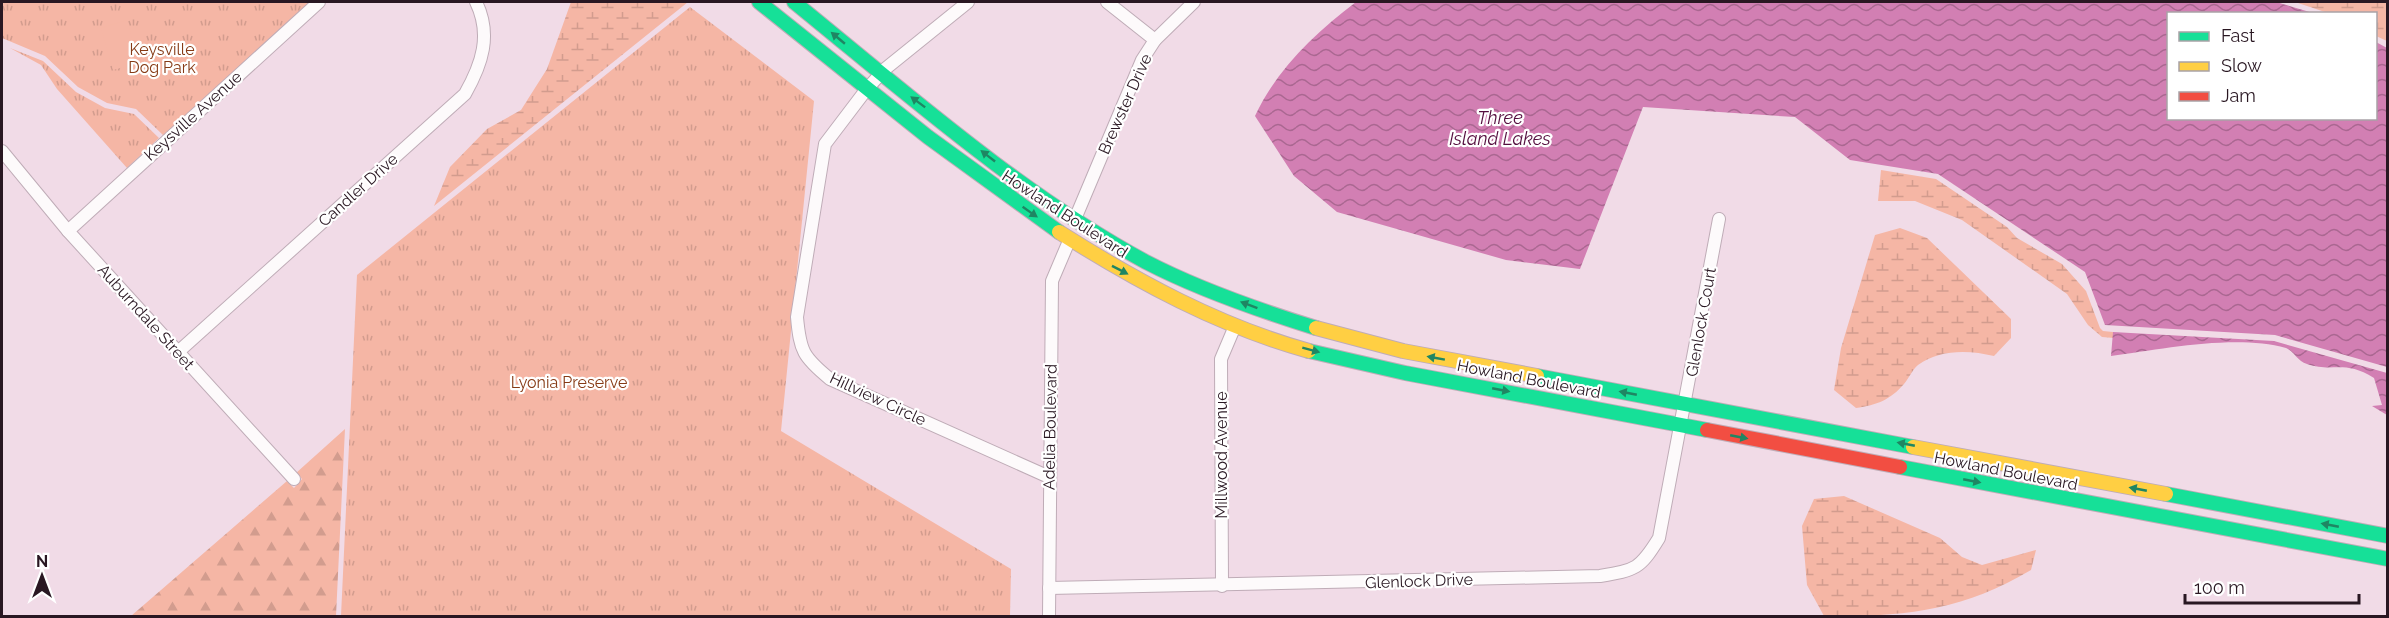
<svg xmlns="http://www.w3.org/2000/svg" width="2389" height="618" viewBox="0 0 2389 618" font-family="Raleway,sans-serif">
<defs>
<pattern id="forest-firs" width="22" height="20" patternUnits="userSpaceOnUse" patternTransform="scale(1.5)"><rect width="22" height="20" fill="#f5b6a5"/><path d="M5 1l3.5 6h-7zM16 11l3.5 6h-7z" fill="#d29c8e"/></pattern>
<pattern id="wetland-marsh" width="20" height="14" patternUnits="userSpaceOnUse" patternTransform="scale(1.5)"><rect width="20" height="14" fill="#f5b6a5"/><path d="M1 5h8M5 5V1M11 12h8M15 12V8" fill="none" stroke="#d29c8e"/></pattern>
<pattern id="park-tufts" width="24" height="20" patternUnits="userSpaceOnUse" patternTransform="scale(1.5)"><rect width="24" height="20" fill="#f5b6a5"/><path d="M3 7l-1-3M5 7V3M7 7l1-3M15 17l-1-3M17 17v-4M19 17l1-3" fill="none" stroke="#d29c8e"/></pattern>
<pattern id="water-waves" width="16" height="10" patternUnits="userSpaceOnUse" patternTransform="scale(1.5)"><rect width="16" height="10" fill="#d27fb3"/><path d="M0 5q4-4 8 0t8 0" fill="none" stroke="#aa6791"/></pattern>
</defs>
<rect width="100%" height="100%" fill="#f1dbe7"/>
<path fill="url(#forest-firs)" d="M 345,429 L 336,616 L 131,616 L 287,481 L 294,488 L 302,479 L 296,473 Z"/>
<g fill="url(#wetland-marsh)">
<path d="M 571,2 L 688,2 L 434,206 L 450,167 L 487,129 L 521,110 L 547,69 Z"/>
<path d="M 2295,2 L 2387,2 L 2387,41 L 2376,36 L 2376,14 L 2328,13 Z"/>
<path d="M 1881,170 L 1936,179 L 2007,227 L 2017,238 L 2062,264 L 2086,291 L 2100,328 L 2103,331 L 2113,332 L 2114,338 L 2102,337 L 2088,325 L 2067,294 L 1962,220 L 1915,201 L 1878,201 Z"/>
<path d="M 1900,228 L 1927,238 L 2011,319 L 2011,338 L 1994,356 C 1969,350 1940,349 1918,365 C 1912,370 1909,378 1904,384 C 1890,400 1877,405 1856,408 L 1834,390 L 1841,348 L 1875,235 Z"/>
<path d="M 1844,496 L 1940,538 L 1962,557 L 1982,565 L 2036,550 L 2031,570 C 1962,611 1903,617 1824,616 L 1807,585 L 1802,526 L 1814,499 Z"/>
</g>
<g fill="url(#park-tufts)">
<path d="M 2,2 L 311,2 L 164,136 L 136,109 L 107,103 L 78,87 L 45,56 L 2,38 Z"/>
<path d="M 690,7 L 814,101 L 781,431 L 1011,569 L 1010,616 L 341,616 L 357,275 Z"/>
<path d="M 10,48 L 43,61 L 76,92 L 105,108 L 134,114 L 159,138 L 127,168 L 57,89 L 41,65 Z"/>
</g>
<path fill="#f5b6a5" d="M 127,20 L 139,63 L 113,70 L 101,28 Z"/>
<g fill="url(#water-waves)">
<path d="M 1356,2 L 2276,2 L 2313,13 L 2168,14 L 2168,118 L 2376,118 L 2376,42 L 2387,48 L 2387,367 L 2275,335 L 2105,325 L 2085,272 L 1938,174 L 1850,160 L 1795,117 L 1643,107 L 1580,269 L 1506,260 L 1337,212 L 1294,176 L 1255,116 C 1277,69 1315,33 1356,2 Z"/>
<path d="M 2113,332 L 2274,341 L 2387,373 L 2387,415 L 2372,406 L 2382,405 L 2374,378 C 2344,359 2333,373 2307,364 C 2298,362 2294,351 2286,348 C 2236,334 2162,349 2111,356 Z"/>
</g>
<g fill="none" stroke-linecap="round" stroke-linejoin="round">
<defs>
<g id="street">
<path d="M 968,2 L 885,69 L 866,90 L 825,144 L 797,317 C 800,351 803,357 830,379 L 1049,477"/>
<path d="M 1107,2 L 1155,40"/>
<path d="M 2,151 L 68,231 L 294,479"/>
<path d="M 1075,219 L 1142,60 L 1155,40 L 1194,2"/>
<path d="M 68,231 L 319,2"/>
<path d="M 178,352 L 465,94 C 482,64 492,35 476,2"/>
<path d="M 1222,586 L 1221,359 L 1235,326"/>
<path d="M 1049,588 L 1600,576 C 1636,570 1640,569 1659,538 L 1719,219"/>
<path d="M 1049,616 L 1052,281 L 1069,241"/>
</g>
<g id="fast">
<path d="M 759,2 L 928,137 L 1059,232"/>
<path d="M 794,2 C 905,92 1020,194 1146,262 C 1200,290 1258,310 1316,328"/>
<path d="M 1309,351 L 1405,373 L 1707,430"/>
<path d="M 1537,376 L 1913,447"/>
<path d="M 1900,467 L 2388,559"/>
<path d="M 2166,494 L 2388,536"/>
</g>
<g id="slow">
<path d="M 1059,232 C 1138,282 1219,326 1309,351"/>
<path d="M 1316,328 L 1403,351 L 1537,376"/>
<path d="M 1913,447 L 2166,494"/>
</g>
<path id="jam" d="M 1707,430 L 1900,467"/>
</defs>
<use href="#street" stroke="#bfacb7" stroke-width="14"/>
<use href="#fast" stroke="#bfacb7" stroke-width="16"/>
<use href="#slow" stroke="#bfacb7" stroke-width="16"/>
<use href="#jam" stroke="#bfacb7" stroke-width="16"/>
<use href="#street" stroke="#fdfafb" stroke-width="12"/>
<use href="#fast" stroke="#16e098" stroke-width="14"/>
<use href="#slow" stroke="#ffcf43" stroke-width="14"/>
<use href="#jam" stroke="#f24e42" stroke-width="14"/>
</g>
<defs><path id="oneway-solid" d="M-6-.8H1V-3.2L6.5 0L1 3.2V.8H-6Z" transform="scale(1.5)"/></defs>
<g fill="#1f8663">
<use href="#oneway-solid" transform="translate(838 38) rotate(-140)"/>
<use href="#oneway-solid" transform="translate(918 102) rotate(-143)"/>
<use href="#oneway-solid" transform="translate(988 156) rotate(-142)"/>
<use href="#oneway-solid" transform="translate(1030 212) rotate(35)"/>
<use href="#oneway-solid" transform="translate(1120 270) rotate(27)"/>
<use href="#oneway-solid" transform="translate(1249 305) rotate(-159)"/>
<use href="#oneway-solid" transform="translate(1311 350) rotate(15)"/>
<use href="#oneway-solid" transform="translate(1436 358) rotate(-170)"/>
<use href="#oneway-solid" transform="translate(1501 390) rotate(11)"/>
<use href="#oneway-solid" transform="translate(1628 393) rotate(-169)"/>
<use href="#oneway-solid" transform="translate(1739 437) rotate(11)"/>
<use href="#oneway-solid" transform="translate(1906 444) rotate(-169)"/>
<use href="#oneway-solid" transform="translate(1972 481) rotate(11)"/>
<use href="#oneway-solid" transform="translate(2138 489) rotate(-169)"/>
<use href="#oneway-solid" transform="translate(2330 525) rotate(-169)"/>
</g>
<g text-anchor="middle" dominant-baseline="central" stroke-width="4.5" stroke-linejoin="round" paint-order="stroke">
<g font-size="16" fill="#863a15" stroke="#fff">
<text x="162" y="49">Keysville<tspan x="162" dy="18">Dog Park</tspan></text>
<text x="569" y="382">Lyonia Preserve</text>
</g>
<g font-size="16" fill="#291722" stroke="#fff">
<text transform="translate(1125 104) rotate(-66)">Brewster Drive</text>
<text transform="translate(193 116) rotate(-42)">Keysville Avenue</text>
<text transform="translate(358 190) rotate(-42)">Candler Drive</text>
<text transform="translate(1065 214) rotate(33)">Howland Boulevard</text>
<text transform="translate(146 317) rotate(48)">Auburndale Street</text>
<text transform="translate(1701 322) rotate(-80)">Glenlock Court</text>
<text transform="translate(1529 379) rotate(11)">Howland Boulevard</text>
<text transform="translate(878 399) rotate(25)">Hillview Circle</text>
<text transform="translate(1050 427) rotate(-89)">Adelia Boulevard</text>
<text transform="translate(1221 455) rotate(-90)">Millwood Avenue</text>
<text transform="translate(2006 471) rotate(11)">Howland Boulevard</text>
<text transform="translate(1419 581) rotate(-2)">Glenlock Drive</text>
</g>
<g font-size="18" font-style="italic" fill="#540d3e" stroke="#fff">
<text x="1500" y="117">Three<tspan x="1500" dy="21">Island Lakes</tspan></text>
</g>
</g>
<rect width="2389" height="618" fill="none" stroke="#291722" stroke-width="6"/>
<rect x="2167" y="12" width="210" height="108" fill="#ffffff" stroke="#a9a2a7" stroke-width="1.5"/>
<rect x="2179" y="32" width="30" height="9" fill="#16e098" stroke="#a9a2a7" stroke-width="1.5"/>
<text x="2221" y="42" font-size="18" fill="#291722">Fast</text>
<rect x="2179" y="62" width="30" height="9" fill="#ffcf43" stroke="#a9a2a7" stroke-width="1.5"/>
<text x="2221" y="72" font-size="18" fill="#291722">Slow</text>
<rect x="2179" y="92" width="30" height="9" fill="#f24e42" stroke="#a9a2a7" stroke-width="1.5"/>
<text x="2221" y="102" font-size="18" fill="#291722">Jam</text>
<g transform="translate(42 576)" stroke="#ffffff" stroke-width="4.5" paint-order="stroke">
<path d="M0-4.5L10 22L0 15L-10 22Z" fill="#291722"/>
<text y="-9" font-size="16" font-weight="bold" text-anchor="middle" fill="#291722">N</text>
</g>
<path d="M2185 594v9h174v-9" fill="none" stroke="#291722" stroke-width="3"/>
<text x="2194" y="594" font-size="18" fill="#291722" stroke="#ffffff" stroke-width="4.5" paint-order="stroke">100 m</text>
</svg>
